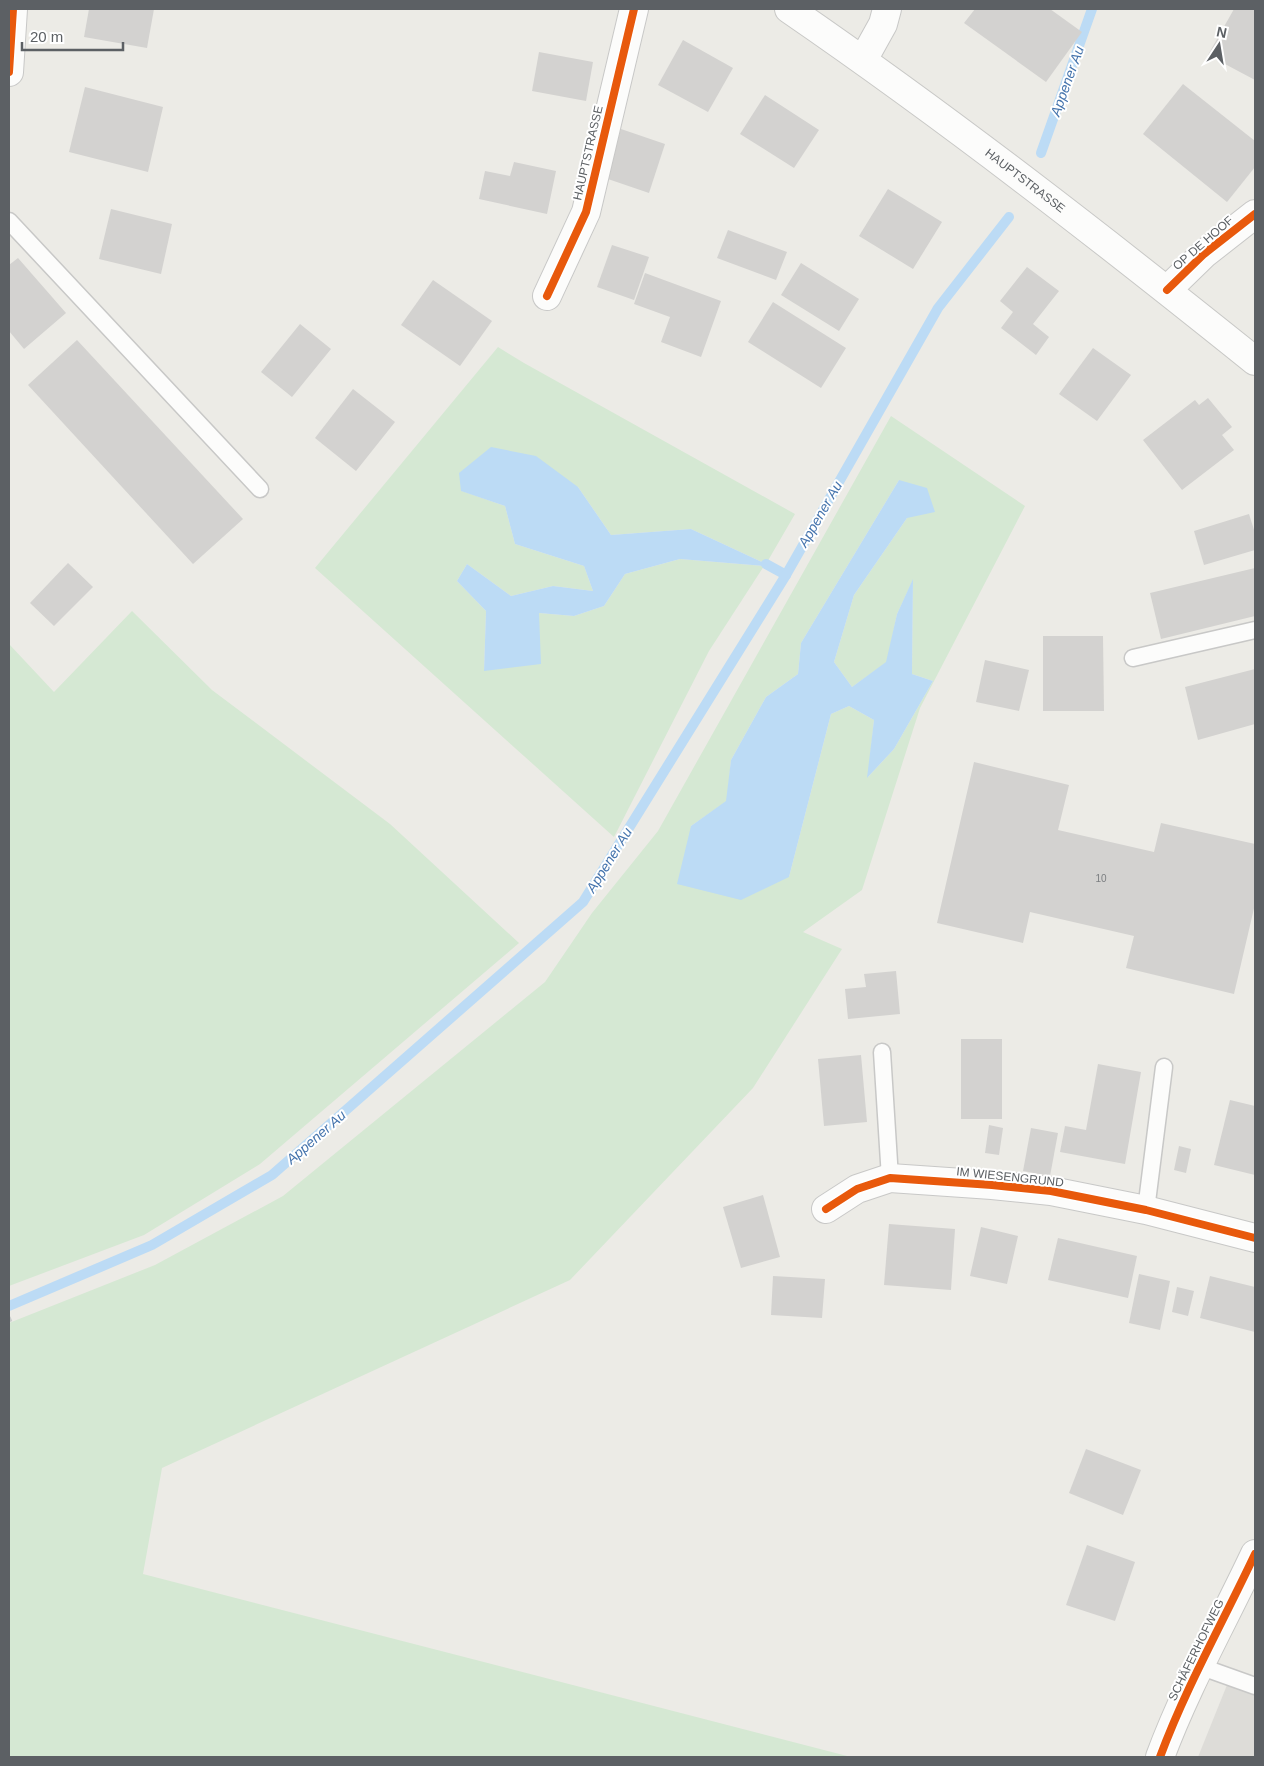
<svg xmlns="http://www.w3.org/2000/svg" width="1264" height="1766" viewBox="0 0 1264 1766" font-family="Arial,sans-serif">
<rect width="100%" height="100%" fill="#ecebe6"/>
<path fill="#dddcd8" d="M 1229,1680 L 1255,1689 L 1255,1757 L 1198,1757 Z"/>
<g fill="#d5e8d3" fill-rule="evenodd">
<path d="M 498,347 L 524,363 L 795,514 L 766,564 L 691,529 L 611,535 L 578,487 L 462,491 L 505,506 L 515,544 L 584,566 L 593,591 L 553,586 L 511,596 L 467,564 L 457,581 L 486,611 L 484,670 L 539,613 L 574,616 L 604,606 L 625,574 L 680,559 L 764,566 L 709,651 L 614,837 L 315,568 Z"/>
<path d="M 891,416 L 1025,506 L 920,708 L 862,890 L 803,932 L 842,949 L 753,1088 L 570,1280 L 162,1468 L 143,1574 L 851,1757 L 9,1757 L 9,1323 L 155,1265 L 283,1196 L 545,982 L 592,913 L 658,831 ZM 899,480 L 907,518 L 854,595 L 834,662 L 852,687 L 887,662 L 897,614 L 913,580 L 912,674 L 933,681 L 894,749 L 868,777 L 874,720 L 849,706 L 831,714 L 789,877 L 691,826 L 727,801 L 731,760 L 766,697 L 798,674 L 801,643 Z"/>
<path d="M 132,611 L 212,690 L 390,824 L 519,943 L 260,1164 L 144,1235 L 9,1286 L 9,644 L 54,692 Z"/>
</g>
<g fill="#bcdbf5">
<path d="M 491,447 L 536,456 L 578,487 L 611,535 L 691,529 L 766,564 L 764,566 L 680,559 L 625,574 L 604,606 L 574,616 L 539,613 L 541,664 L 484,671 L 486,611 L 457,581 L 467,564 L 511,596 L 553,586 L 593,591 L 584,566 L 515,544 L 505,506 L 461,491 L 459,473 Z"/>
<path d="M 899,480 L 927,488 L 935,512 L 907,518 L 854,595 L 834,662 L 852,687 L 886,662 L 897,614 L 913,579 L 912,674 L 933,681 L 894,749 L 867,778 L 874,720 L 849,706 L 831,714 L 789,877 L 741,900 L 677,884 L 691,826 L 726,801 L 731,760 L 766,697 L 798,674 L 801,643 Z"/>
</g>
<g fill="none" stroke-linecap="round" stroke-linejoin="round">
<g stroke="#bcdbf5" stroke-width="10">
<path d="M 1041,153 L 1092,9"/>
<path d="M 766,564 L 786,575"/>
<path d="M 9,1306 L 152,1245 L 272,1175 L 583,902 L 786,575 L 938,308 L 1009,217"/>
</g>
</g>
<g fill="#d3d2d0">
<path d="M 89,9 L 154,9 L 147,48 L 84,37 Z"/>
<path d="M 975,9 L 1050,9 L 1082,32 L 1046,82 L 964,23 Z"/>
<path d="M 1234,9 L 1255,9 L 1255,80 L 1208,55 Z"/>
<path d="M 683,40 L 733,68 L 708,112 L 658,85 Z"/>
<path d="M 539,52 L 593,62 L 586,101 L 532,91 Z"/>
<path d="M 1183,84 L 1255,141 L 1255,167 L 1227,202 L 1143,134 Z"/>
<path d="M 85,87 L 163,107 L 148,172 L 69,152 Z"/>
<path d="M 765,95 L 819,130 L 794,168 L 740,134 Z"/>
<path d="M 621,129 L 665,144 L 649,193 L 605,178 Z"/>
<path d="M 514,162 L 556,171 L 547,214 L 479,199 L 485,171 L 510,176 Z"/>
<path d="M 888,189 L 942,222 L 913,269 L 859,236 Z"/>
<path d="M 111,209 L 172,224 L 161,274 L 99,259 Z"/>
<path d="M 728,230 L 787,252 L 776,280 L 717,258 Z"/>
<path d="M 612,245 L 649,257 L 634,300 L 597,287 Z"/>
<path d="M 18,258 L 66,313 L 24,349 L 9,331 L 9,265 Z"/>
<path d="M 801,263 L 859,299 L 839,331 L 781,295 Z"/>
<path d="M 1027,267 L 1059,291 L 1033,324 L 1049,337 L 1036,355 L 1001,328 L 1013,312 L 1000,301 Z"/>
<path d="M 645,273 L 721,301 L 701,357 L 661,342 L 670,317 L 634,304 Z"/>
<path d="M 433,280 L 492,321 L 460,366 L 401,325 Z"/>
<path d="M 773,302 L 846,348 L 821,388 L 748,342 Z"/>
<path d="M 300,324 L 331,349 L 292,397 L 261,372 Z"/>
<path d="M 77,340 L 243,519 L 193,564 L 28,385 Z"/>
<path d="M 1093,348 L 1131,375 L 1097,421 L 1059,394 Z"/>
<path d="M 353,389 L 395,422 L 356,471 L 315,438 Z"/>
<path d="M 1208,398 L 1232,427 L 1222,435 L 1234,450 L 1182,490 L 1143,440 L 1195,400 L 1199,405 Z"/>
<path d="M 1249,514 L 1255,533 L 1255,550 L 1204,565 L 1194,531 Z"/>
<path d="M 68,563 L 93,587 L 54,626 L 30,603 Z"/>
<path d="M 1255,568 L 1255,616 L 1161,639 L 1150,593 Z"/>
<path d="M 1043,636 L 1103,636 L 1104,711 L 1043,711 Z"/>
<path d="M 985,660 L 1029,670 L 1019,711 L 976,702 Z"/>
<path d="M 1255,669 L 1255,724 L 1198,740 L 1185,687 Z"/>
<path d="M 974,762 L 1069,785 L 1058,830 L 1154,852 L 1161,823 L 1255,844 L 1255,904 L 1234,994 L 1126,968 L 1134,936 L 1030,912 L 1023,943 L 937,923 Z"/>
<path d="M 896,971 L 900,1014 L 848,1019 L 845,989 L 866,987 L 864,974 Z"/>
<rect x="961" y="1039" width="41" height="80"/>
<path d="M 861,1055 L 867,1122 L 824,1126 L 818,1059 Z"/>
<path d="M 1098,1064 L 1141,1072 L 1125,1164 L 1060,1152 L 1065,1126 L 1086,1130 Z"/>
<path d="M 1230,1100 L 1255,1106 L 1255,1175 L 1214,1165 Z"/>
<path d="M 989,1125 L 1003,1128 L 999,1155 L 985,1153 Z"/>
<path d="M 1031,1128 L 1058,1133 L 1050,1176 L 1023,1171 Z"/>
<path d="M 1179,1146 L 1191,1149 L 1186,1173 L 1174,1170 Z"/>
<path d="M 763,1195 L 780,1257 L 741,1268 L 723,1207 Z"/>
<path d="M 889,1224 L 955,1229 L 951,1290 L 884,1285 Z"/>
<path d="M 981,1227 L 1018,1236 L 1007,1284 L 970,1276 Z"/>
<path d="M 1058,1238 L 1137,1256 L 1128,1298 L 1048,1280 Z"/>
<path d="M 1139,1274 L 1170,1281 L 1160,1330 L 1129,1323 Z"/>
<path d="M 773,1276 L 825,1279 L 822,1318 L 771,1315 Z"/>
<path d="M 1210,1276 L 1255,1287 L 1255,1332 L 1200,1318 Z"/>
<path d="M 1177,1287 L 1194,1291 L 1188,1316 L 1172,1312 Z"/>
<path d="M 1086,1449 L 1141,1470 L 1123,1515 L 1069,1493 Z"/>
<path d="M 1087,1545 L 1135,1562 L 1115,1621 L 1066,1605 Z"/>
</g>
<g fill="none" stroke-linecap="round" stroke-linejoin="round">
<defs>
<g id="lane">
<path d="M 9,221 L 260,489"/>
<path d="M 1133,658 L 1255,630"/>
<path d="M 882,1052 L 890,1178"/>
<path d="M 1146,1210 L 1164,1067"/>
<path d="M 1199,1666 L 1255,1686"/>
</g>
<g id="street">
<path d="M 863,60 L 883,24 L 887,9"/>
<path d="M 9,72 L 13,9"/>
<path d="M 1167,290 L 1204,254 L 1255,214"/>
<path d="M 547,296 L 586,212 L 634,9"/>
<path d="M 826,1209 L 857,1189 L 890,1178 L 992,1185 L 1051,1191 L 1146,1210 L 1255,1238"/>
</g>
<g id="secondary">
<path id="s1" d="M 789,9 C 949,119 1103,239 1255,361"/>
<path d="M 1160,1757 C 1186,1687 1223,1622 1255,1554"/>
</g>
</defs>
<use href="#lane" stroke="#c8c8c7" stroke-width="19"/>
<use href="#street" stroke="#c8c8c7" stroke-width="30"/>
<use href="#secondary" stroke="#c8c8c6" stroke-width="30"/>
<path stroke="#c9cdcb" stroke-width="3" stroke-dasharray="5 2.5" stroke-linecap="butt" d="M 9,1317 L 11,1322"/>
<use href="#lane" stroke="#fcfcfb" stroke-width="16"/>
<use href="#street" stroke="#fcfcfb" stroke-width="28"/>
<use href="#secondary" stroke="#fcfcfb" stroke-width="28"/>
<defs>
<g id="cycleway">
<path d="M 9,72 L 13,9"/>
<path d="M 1167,290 L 1204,254 L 1255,214"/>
<path d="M 547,296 L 586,212 L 634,9"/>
<path d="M 826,1209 L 857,1189 L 890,1178 L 992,1185 L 1051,1191 L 1146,1210 L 1255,1238"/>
<path d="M 1160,1757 C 1186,1687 1223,1622 1255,1554"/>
</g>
</defs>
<use href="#cycleway" stroke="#fff" stroke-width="11"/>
<use href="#cycleway" stroke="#e8590c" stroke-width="8"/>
</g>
<g text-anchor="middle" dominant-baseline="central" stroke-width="4" stroke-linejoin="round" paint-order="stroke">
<g font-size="10" fill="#7b7e80">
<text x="1101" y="878">10</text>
</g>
<g font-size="12" fill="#5c6064" stroke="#fff">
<text transform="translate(588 153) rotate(-77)">HAUPTSTRASSE</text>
<text stroke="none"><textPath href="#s1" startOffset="292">HAUPTSTRASSE</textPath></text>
<text transform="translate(1203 243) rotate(-41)">OP DE HOOF</text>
<text transform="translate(1010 1177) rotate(6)">IM WIESENGRUND</text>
<text transform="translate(1196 1650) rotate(-64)">SCHÄFERHOFWEG</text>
</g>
<g font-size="14" font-style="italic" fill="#4574ad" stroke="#fff">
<text transform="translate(1067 81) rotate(-70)">Appener Au</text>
<text transform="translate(820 514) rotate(-60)">Appener Au</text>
<text transform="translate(609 860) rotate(-58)">Appener Au</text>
<text transform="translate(316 1137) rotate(-41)">Appener Au</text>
</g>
</g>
<rect width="1264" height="1766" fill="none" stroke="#5c6064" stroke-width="20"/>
<g transform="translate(1219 45) rotate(12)" stroke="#ffffff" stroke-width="4" paint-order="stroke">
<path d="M0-4L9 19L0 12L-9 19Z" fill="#5c6064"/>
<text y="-8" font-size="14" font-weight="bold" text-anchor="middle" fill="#5c6064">N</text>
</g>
<path d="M22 42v8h101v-8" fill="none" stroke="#5c6064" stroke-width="2.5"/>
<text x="30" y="42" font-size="15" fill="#5c6064" stroke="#ffffff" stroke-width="4" paint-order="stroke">20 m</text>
</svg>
